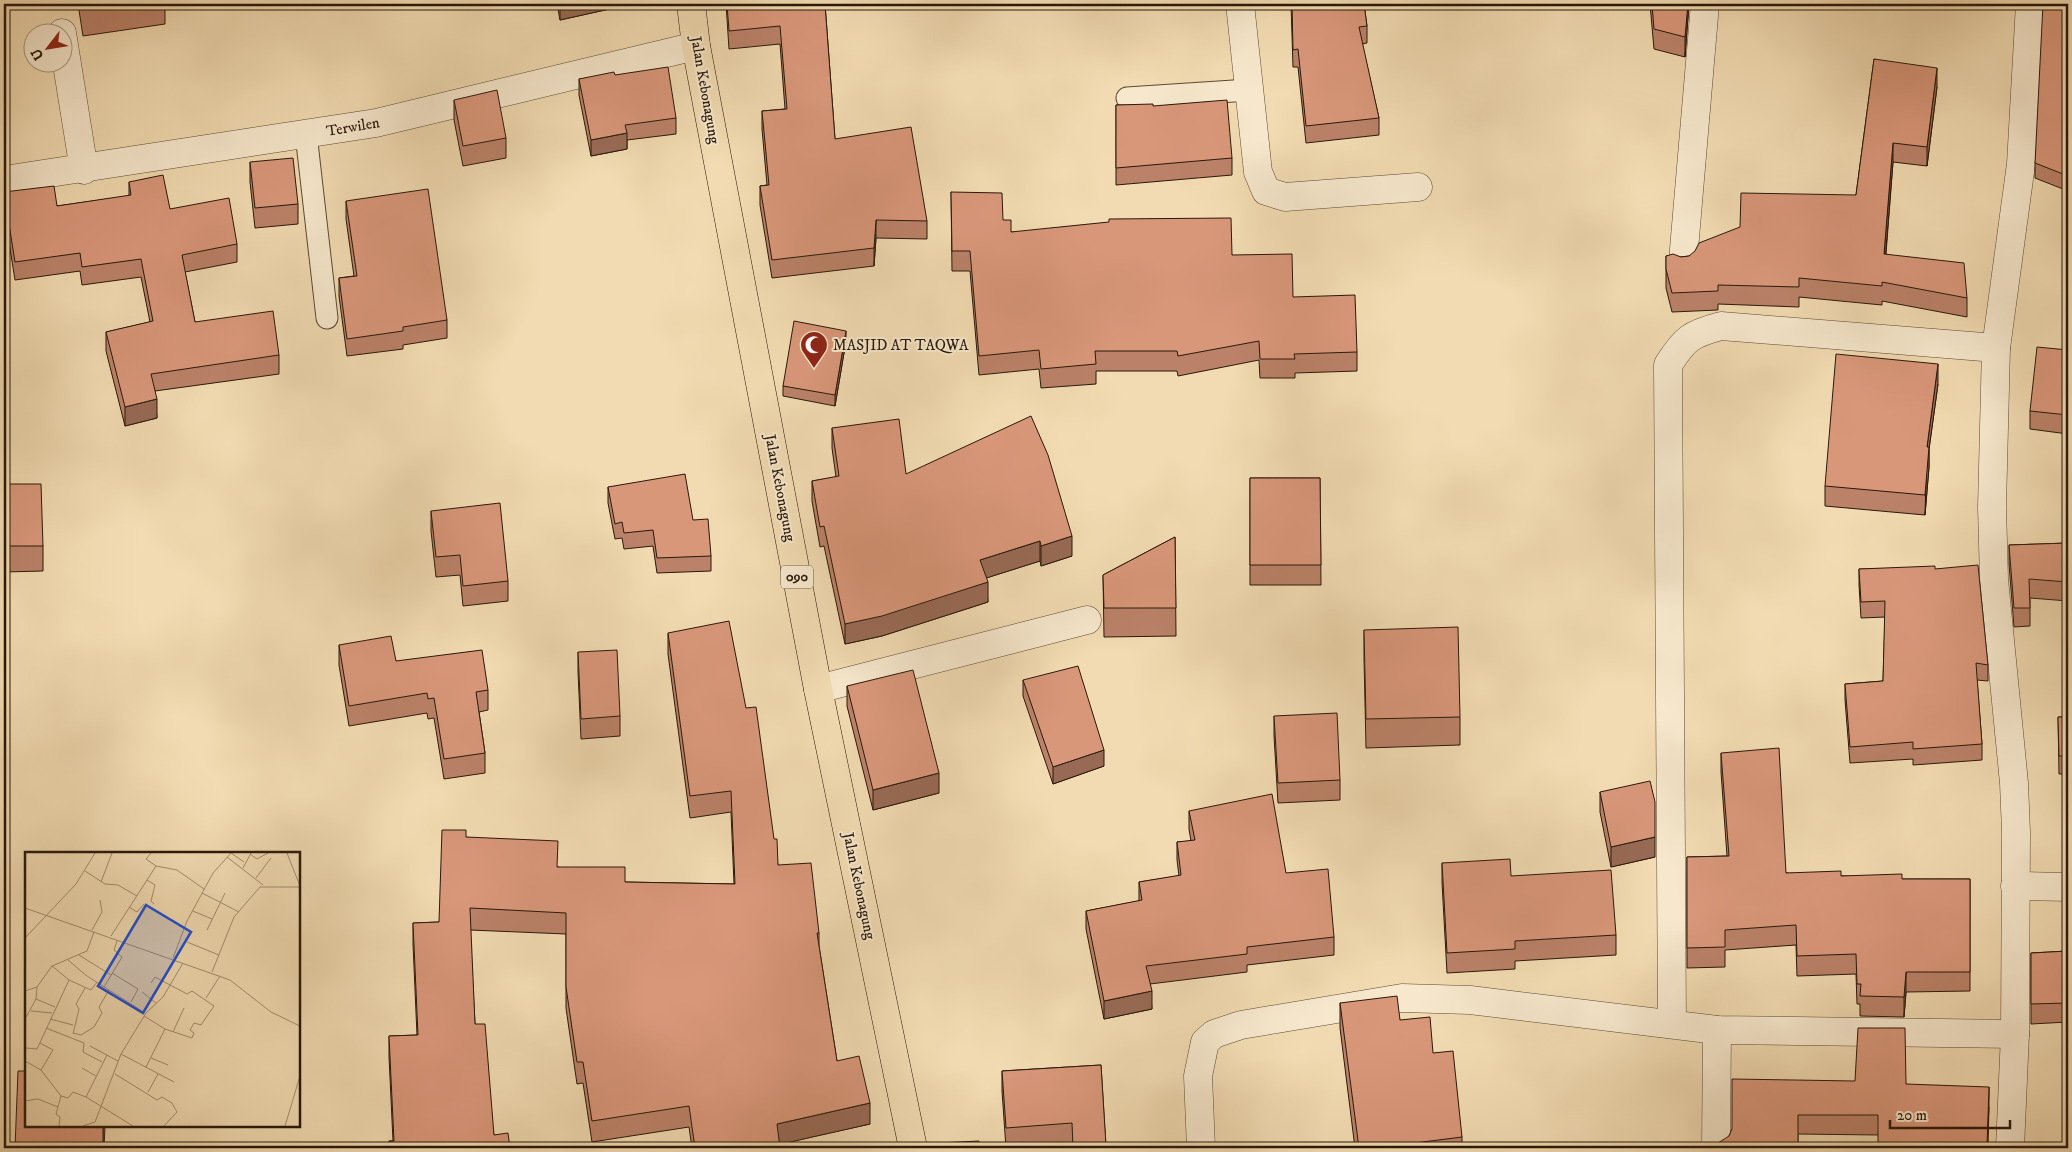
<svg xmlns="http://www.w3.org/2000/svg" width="2072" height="1152" viewBox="0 0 2072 1152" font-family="'IM FELL DW Pica',serif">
<rect width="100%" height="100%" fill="#f2dbb2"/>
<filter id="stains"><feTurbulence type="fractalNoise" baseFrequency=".004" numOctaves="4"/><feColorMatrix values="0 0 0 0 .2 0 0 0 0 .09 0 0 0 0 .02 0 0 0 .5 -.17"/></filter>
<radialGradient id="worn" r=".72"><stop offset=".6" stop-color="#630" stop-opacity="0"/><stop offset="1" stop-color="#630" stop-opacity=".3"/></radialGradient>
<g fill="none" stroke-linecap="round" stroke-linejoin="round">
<defs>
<g id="service">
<path d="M 1127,98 L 1249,90"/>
<path d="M 306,134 L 327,318"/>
</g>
<g id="minor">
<path d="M 1240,4 L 1258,172 L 1266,191 L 1285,197 L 1418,187"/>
<path d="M 62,33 L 84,170"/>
<path d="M 4,180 L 376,123 L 696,46"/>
<path d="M 1683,261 L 1705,4"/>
<path d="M 818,689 L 1087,620"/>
<path d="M 2015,886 L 2068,887"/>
<path d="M 1672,1024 L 1668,365 C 1685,338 1691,334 1721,326 L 1996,348"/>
<path d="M 1201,1148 L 1198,1076 L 1205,1042 L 1214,1034 L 1241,1025 L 1402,998 L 1470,1000 L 1717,1030 L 2015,1034"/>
<path d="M 1716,1148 L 1717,1030"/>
<path d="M 2010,1148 L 2015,1034 L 2016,832 L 2014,783 L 1994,579 L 1992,507 L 1996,348 L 2021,164 L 2030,4"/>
</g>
<path id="primary" d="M 691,4 L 696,46 L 818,689 L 913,1148"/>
</defs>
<use href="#service" stroke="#5b4934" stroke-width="23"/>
<use href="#minor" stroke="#5b4934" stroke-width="29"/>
<use href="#primary" stroke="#29180a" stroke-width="29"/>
<use href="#service" stroke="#f7e8cd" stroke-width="21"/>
<use href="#minor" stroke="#f7e8cd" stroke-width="28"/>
<use href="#primary" stroke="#f2dbb2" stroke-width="28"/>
</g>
<g fill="#bb8269" stroke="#29180a">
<path d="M 78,4 L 165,4 L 165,24 L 83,36 Z"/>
<path d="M 557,4 L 623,4 L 623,6 L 560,20 Z"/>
<path d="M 726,4 L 825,4 L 835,139 L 927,221 L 927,239 L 876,238 L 874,266 L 772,278 L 760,205 L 760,186 L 767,185 L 762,129 L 762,111 L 785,109 L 780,44 L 729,49 Z"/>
<path d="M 1291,4 L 1364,4 L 1367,26 L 1367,43 L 1362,44 L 1379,118 L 1379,135 L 1306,143 L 1298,67 L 1293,67 Z"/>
<path d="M 1650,4 L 1689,4 L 1685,57 L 1654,49 Z"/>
<path d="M 2068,4 L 2068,191 L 2035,178 L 2035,163 Z"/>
<path d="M 1874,59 L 1937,87 L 1927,166 L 1893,162 L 1886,254 L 1967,298 L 1967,317 L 1882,301 L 1882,305 L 1799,297 L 1799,307 L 1718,304 L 1718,310 L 1672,312 L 1666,288 L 1666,256 L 1681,257 L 1689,256 L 1856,195 Z"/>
<path d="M 615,75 L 676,118 L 676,134 L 627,140 L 627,149 L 591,156 L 579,95 L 579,79 Z"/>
<path d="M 454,100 L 506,138 L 506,158 L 463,166 L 454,120 Z"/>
<path d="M 1116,105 L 1153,106 L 1232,158 L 1232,175 L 1116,185 Z"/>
<path d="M 250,162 L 298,204 L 298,224 L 255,228 L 250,182 Z"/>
<path d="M 129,182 L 170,209 L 237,244 L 237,262 L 185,272 L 195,322 L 279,355 L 279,374 L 155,391 L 157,418 L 125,426 L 106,351 L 106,332 L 150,322 L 141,277 L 82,285 L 80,271 L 15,280 L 4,211 L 4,192 L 57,206 L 129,196 Z"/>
<path d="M 951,192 L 1003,220 L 1011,232 L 1232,255 L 1293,297 L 1357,352 L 1357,371 L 1295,373 L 1295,378 L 1260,378 L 1259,360 L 1178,376 L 1177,371 L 1096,371 L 1096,384 L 1041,388 L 1039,369 L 979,375 L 970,271 L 952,271 Z"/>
<path d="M 346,201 L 447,320 L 447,338 L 403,345 L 403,349 L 347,356 L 339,296 L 339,278 L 354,276 L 346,219 Z"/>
<path d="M 846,341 L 835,406 L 783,396 L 783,386 Z"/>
<path d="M 2068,350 L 2068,434 L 2030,429 L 2030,411 Z"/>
<path d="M 1938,384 L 1929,449 L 1929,467 L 1925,515 L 1825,506 L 1825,486 Z"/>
<path d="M 832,428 L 906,474 L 1072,556 L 1041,566 L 1040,561 L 986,578 L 988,602 L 882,636 L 845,644 L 824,546 L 820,547 L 812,501 L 812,481 L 836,477 L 832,448 Z"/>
<path d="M 1250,478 L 1320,478 L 1321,585 L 1250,585 Z"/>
<path d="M 4,484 L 43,546 L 43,571 L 4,572 Z"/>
<path d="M 608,487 L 693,520 L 711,556 L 711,571 L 657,573 L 653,546 L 624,549 L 622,538 L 615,539 L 608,503 Z"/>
<path d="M 431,511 L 508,581 L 508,601 L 463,606 L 460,575 L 436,577 L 431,531 Z"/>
<path d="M 1175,537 L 1176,636 L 1104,637 L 1103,575 Z"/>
<path d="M 2068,543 L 2068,601 L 2030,598 L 2030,626 L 2014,627 L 2009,564 L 2009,545 Z"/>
<path d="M 1859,569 L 1935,569 L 1988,665 L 1988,681 L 1977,680 L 1982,744 L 1982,760 L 1913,765 L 1913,759 L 1850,763 L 1845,700 L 1845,684 L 1883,681 L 1885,617 L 1861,618 L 1859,585 Z"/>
<path d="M 1364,630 L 1460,717 L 1460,745 L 1366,748 L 1364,659 Z"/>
<path d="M 668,633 L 746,708 L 778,865 L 819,933 L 819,946 L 837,1061 L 870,1124 L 780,1144 L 780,1148 L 692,1148 L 689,1127 L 592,1142 L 583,1083 L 577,1084 L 566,1008 L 566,934 L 470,930 L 475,1024 L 494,1135 L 510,1148 L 389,1148 L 389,1141 L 393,1141 L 389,1057 L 389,1036 L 417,1035 L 413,944 L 413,923 L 439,922 L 466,837 L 558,867 L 625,882 L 734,884 L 731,812 L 690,818 L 668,654 Z"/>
<path d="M 339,645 L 396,661 L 488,690 L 488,710 L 479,712 L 485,753 L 485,773 L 444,779 L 434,718 L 428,719 L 427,713 L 349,726 L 339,665 Z"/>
<path d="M 578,652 L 620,716 L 620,736 L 581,739 L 578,672 Z"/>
<path d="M 1023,680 L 1104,766 L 1053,784 L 1023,696 Z"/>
<path d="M 847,686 L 939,793 L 873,810 L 847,706 Z"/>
<path d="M 1274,716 L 1340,780 L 1340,800 L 1278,803 L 1274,736 Z"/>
<path d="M 2058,717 L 2068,717 L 2068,774 L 2059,774 Z"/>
<path d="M 1721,753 L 1786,873 L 1902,879 L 1970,879 L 1970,991 L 1906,992 L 1904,1017 L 1860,1016 L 1860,1004 L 1857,1004 L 1856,974 L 1797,976 L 1796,945 L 1725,950 L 1725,967 L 1687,968 L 1687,857 L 1727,856 L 1721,772 Z"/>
<path d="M 1600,792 L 1655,857 L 1611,867 L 1600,812 Z"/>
<path d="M 1189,811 L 1286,873 L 1334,937 L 1334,955 L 1247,965 L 1247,972 L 1150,984 L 1152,1009 L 1104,1019 L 1086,929 L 1086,911 L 1139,901 L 1139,882 L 1179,876 L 1177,860 L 1177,842 L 1191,841 L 1189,829 Z"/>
<path d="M 1442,863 L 1511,876 L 1616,935 L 1616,955 L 1515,961 L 1515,969 L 1447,973 L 1442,883 Z"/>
<path d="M 2068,951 L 2068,1022 L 2031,1024 L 2031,953 Z"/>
<path d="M 1340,1003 L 1400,1020 L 1462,1137 L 1462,1148 L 1355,1148 L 1340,1028 Z"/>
<path d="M 1101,1065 L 1106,1148 L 1072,1148 L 1072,1143 L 1006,1148 L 1002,1091 L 1002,1071 Z"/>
<path d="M 1906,1084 L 1989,1107 L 1988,1146 L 1878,1135 L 1798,1134 L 1798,1148 L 1718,1148 L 1729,1136 L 1732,1129 Z"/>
</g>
<g fill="#986a55" stroke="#29180a">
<path d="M 560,4 L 623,4 L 623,6 L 560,20 Z"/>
<path d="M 1688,4 L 1689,4 L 1685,57 L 1685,37 Z"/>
<path d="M 1937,68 L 1937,87 L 1927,166 L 1927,147 Z"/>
<path d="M 627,133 L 627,149 L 591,156 L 591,140 Z"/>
<path d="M 1893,143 L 1893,162 L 1884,273 L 1884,254 Z"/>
<path d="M 876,220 L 876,238 L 874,266 L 874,248 Z"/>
<path d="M 846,331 L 846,341 L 835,406 L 835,395 Z"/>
<path d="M 1938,364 L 1938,384 L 1929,449 L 1929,467 L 1925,515 L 1927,447 Z"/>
<path d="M 157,399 L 157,418 L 125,426 L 125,407 Z"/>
<path d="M 1072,536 L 1072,556 L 1041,566 L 1041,546 Z"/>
<path d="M 1040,541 L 1040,561 L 980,580 L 980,560 Z"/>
<path d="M 988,582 L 988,602 L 882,636 L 845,644 L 845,624 Z"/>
<path d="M 1104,750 L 1104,766 L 1053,784 L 1053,767 Z"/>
<path d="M 939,773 L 939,793 L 873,810 L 873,790 Z"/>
<path d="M 1655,837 L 1655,857 L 1611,867 L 1611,847 Z"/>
<path d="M 1906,972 L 1906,992 L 1904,1017 L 1904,997 Z"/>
<path d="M 1152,991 L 1152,1009 L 1104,1019 L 1104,1001 Z"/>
<path d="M 1989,1087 L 1989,1107 L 1987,1148 Z"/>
<path d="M 870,1103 L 870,1124 L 777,1145 L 777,1124 Z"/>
<path d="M 103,1126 L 105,1126 L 104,1148 L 103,1148 Z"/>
</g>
<g fill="#d9977a" stroke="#29180a">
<path d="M 82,4 L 106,4 L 83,7 Z"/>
<path d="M 727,4 L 825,4 L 835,139 L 911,127 L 927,221 L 876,220 L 874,248 L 772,260 L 760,186 L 769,185 L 762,111 L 787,109 L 780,26 L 729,31 Z"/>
<path d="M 1292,4 L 1364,4 L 1367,26 L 1359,27 L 1379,118 L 1306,126 L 1298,49 L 1293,50 Z"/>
<path d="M 1652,4 L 1688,4 L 1685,37 L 1654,29 Z"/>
<path d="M 2043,4 L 2068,4 L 2068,176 L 2035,163 Z"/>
<path d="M 1874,59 L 1937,68 L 1927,147 L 1893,143 L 1884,254 L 1964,263 L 1967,298 L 1882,282 L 1882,286 L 1799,278 L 1799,287 L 1718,285 L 1718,291 L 1672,293 L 1666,269 L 1666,256 L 1673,254 L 1681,257 L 1689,256 L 1695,251 L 1699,243 L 1740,227 L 1741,193 L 1856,195 Z"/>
<path d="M 668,67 L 676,118 L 625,125 L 627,133 L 591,140 L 579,79 L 614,72 L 615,75 Z"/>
<path d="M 497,90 L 506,138 L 463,146 L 454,100 Z"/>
<path d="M 1227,100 L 1232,158 L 1116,168 L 1116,105 L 1153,104 L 1153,106 Z"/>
<path d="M 293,158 L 298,204 L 255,208 L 250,162 Z"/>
<path d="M 163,175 L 170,209 L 229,198 L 237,244 L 182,255 L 195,322 L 273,311 L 279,355 L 151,374 L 157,399 L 125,407 L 106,332 L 153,321 L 141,259 L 82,267 L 80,253 L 15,262 L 4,192 L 54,186 L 57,206 L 131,195 L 129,182 Z"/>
<path d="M 428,189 L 447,320 L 403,327 L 403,331 L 347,339 L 339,278 L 357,276 L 346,201 Z"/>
<path d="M 951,192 L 1002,193 L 1003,220 L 1011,220 L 1011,232 L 1109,222 L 1109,219 L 1231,218 L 1232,255 L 1292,254 L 1293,297 L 1355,295 L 1357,352 L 1294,354 L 1295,359 L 1260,359 L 1259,341 L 1178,356 L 1177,351 L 1095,351 L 1096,364 L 1041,369 L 1039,350 L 979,356 L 970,251 L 952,251 Z"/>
<path d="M 794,321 L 846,331 L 835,395 L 783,386 Z"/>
<path d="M 2037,347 L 2068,350 L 2068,415 L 2030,411 Z"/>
<path d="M 1836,354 L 1938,364 L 1927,447 L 1929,447 L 1925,495 L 1825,486 Z"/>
<path d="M 1031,416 L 1048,455 L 1072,536 L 1041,546 L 1040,541 L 980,560 L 988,582 L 882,616 L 845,624 L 824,526 L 820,527 L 812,481 L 839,476 L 832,428 L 899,419 L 906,474 Z"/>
<path d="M 685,474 L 693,520 L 708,519 L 711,556 L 657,558 L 653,530 L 624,533 L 622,522 L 615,524 L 608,487 Z"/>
<path d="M 1250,478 L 1320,478 L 1321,565 L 1250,565 Z"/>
<path d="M 4,484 L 41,484 L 43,546 L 4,546 Z"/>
<path d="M 500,503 L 508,581 L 463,586 L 460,555 L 436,557 L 431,511 Z"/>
<path d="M 1175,537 L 1176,608 L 1104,608 L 1103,575 Z"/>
<path d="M 2068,543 L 2068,582 L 2029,579 L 2030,608 L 2014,608 L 2009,545 Z"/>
<path d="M 1978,565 L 1988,665 L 1976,663 L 1982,744 L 1913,749 L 1913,742 L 1850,747 L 1845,684 L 1883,681 L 1885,601 L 1861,602 L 1859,569 L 1935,566 L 1935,569 Z"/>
<path d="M 729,621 L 746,708 L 756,707 L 774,839 L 777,839 L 778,865 L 811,863 L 819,933 L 817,933 L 837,1061 L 859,1056 L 870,1103 L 777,1124 L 780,1148 L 695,1148 L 689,1106 L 592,1121 L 583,1062 L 577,1062 L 566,987 L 566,913 L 470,908 L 475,1024 L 485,1024 L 494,1135 L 508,1133 L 510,1148 L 389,1148 L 389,1141 L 394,1141 L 389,1036 L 418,1035 L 413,923 L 439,922 L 442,830 L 466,830 L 466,837 L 558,841 L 557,867 L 625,867 L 625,882 L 735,884 L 731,791 L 690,796 L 668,633 Z"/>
<path d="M 1458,627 L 1460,717 L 1366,719 L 1364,630 Z"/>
<path d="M 391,636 L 396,661 L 482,650 L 488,690 L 476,692 L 485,753 L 444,759 L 434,698 L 428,699 L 427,693 L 349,706 L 339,645 Z"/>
<path d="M 617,650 L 620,716 L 581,719 L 578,652 Z"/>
<path d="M 1078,666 L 1104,750 L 1053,767 L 1023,680 Z"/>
<path d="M 913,670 L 939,773 L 873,790 L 847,686 Z"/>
<path d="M 1337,713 L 1340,780 L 1278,783 L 1274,716 Z"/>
<path d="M 2058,717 L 2068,717 L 2068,756 L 2059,756 Z"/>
<path d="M 1779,748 L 1786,873 L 1841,871 L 1841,876 L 1902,874 L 1902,879 L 1970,879 L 1970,972 L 1906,972 L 1904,997 L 1860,996 L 1861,984 L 1857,984 L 1856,954 L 1797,956 L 1796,925 L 1725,930 L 1725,947 L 1687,948 L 1687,857 L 1729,856 L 1721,753 Z"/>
<path d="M 1650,781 L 1655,802 L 1655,837 L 1611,847 L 1600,792 Z"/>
<path d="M 1272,794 L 1286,873 L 1328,869 L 1334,937 L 1247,947 L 1247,954 L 1146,966 L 1152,991 L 1104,1001 L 1086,911 L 1142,900 L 1139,882 L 1181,875 L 1177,842 L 1195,840 L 1189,811 Z"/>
<path d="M 1510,859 L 1511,876 L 1611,870 L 1616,935 L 1515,941 L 1515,949 L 1447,953 L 1442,863 Z"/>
<path d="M 2068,951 L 2068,1003 L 2031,1004 L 2031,953 Z"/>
<path d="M 1397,996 L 1400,1020 L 1430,1017 L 1433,1053 L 1453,1051 L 1462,1137 L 1375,1148 L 1359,1148 L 1340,1003 Z"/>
<path d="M 1858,1028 L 1905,1028 L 1906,1084 L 1989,1087 L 1987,1146 L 2002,1147 L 2002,1148 L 1878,1148 L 1878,1115 L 1798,1115 L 1798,1148 L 1718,1148 L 1718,1143 L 1729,1136 L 1732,1129 L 1732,1079 L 1855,1081 Z"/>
<path d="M 1101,1065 L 1106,1145 L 1073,1147 L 1072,1123 L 1006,1128 L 1002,1071 Z"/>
<path d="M 18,1071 L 26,1071 L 26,1126 L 103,1126 L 103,1148 L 15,1148 Z"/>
<path d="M 979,1141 L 980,1148 L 940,1148 L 940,1143 Z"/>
</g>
<defs>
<symbol id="mosque-pin" viewBox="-11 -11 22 30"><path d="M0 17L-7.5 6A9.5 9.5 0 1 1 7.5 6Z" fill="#8f2418" stroke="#f7e8cd"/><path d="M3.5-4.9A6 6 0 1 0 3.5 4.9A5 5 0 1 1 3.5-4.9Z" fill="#fff"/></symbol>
</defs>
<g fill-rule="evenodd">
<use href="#mosque-pin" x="798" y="329" width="32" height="43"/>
</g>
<g text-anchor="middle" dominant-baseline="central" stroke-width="4" stroke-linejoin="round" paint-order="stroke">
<rect fill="#f7e8cd" stroke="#675644" stroke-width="1" x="781" y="565.5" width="32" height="23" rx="4"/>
<g font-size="14" font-weight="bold" fill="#29180a">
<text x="797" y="577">090</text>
</g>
<g font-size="15" fill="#29180a" stroke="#f7e8cd">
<text transform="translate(705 90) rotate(80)">Jalan Kebonagung</text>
<text transform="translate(353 127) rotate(-10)">Terwilen</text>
<text transform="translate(780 488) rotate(79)">Jalan Kebonagung</text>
<text transform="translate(859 886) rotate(78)">Jalan Kebonagung</text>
</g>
<g font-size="15" fill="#29180a" stroke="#f7e8cd" text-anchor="start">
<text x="833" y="345">MASJID AT TAQWA</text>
</g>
</g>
<g transform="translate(25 852)">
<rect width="275" height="275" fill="#f2dbb2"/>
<path fill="none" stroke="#a28d6f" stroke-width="1" d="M 206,1 L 219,10M 262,1 L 275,34M 225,2 L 232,7 L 243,1M 202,5 L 238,33M 131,14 L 152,18 L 179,37M 218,16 L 226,1M 60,19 L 80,32 L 93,33 L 112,44M 231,26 L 246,6M 122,28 L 130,33 L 126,49 L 129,52M 76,30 L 87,1M 177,41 L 214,60M 104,55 L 112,60 L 119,52M 0,56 L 205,128 L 246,160 L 275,174M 168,59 L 187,67M 67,78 L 77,60 L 75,48M 182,78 L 200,41M 86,84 L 131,14 L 121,7 L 126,1M 0,86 L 51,32 L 70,1M 162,90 L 194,103M 54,103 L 86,123M 148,106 L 162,69 L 188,21 L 206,1M 43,108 L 62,124 L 120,161M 27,114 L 44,128 L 66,138 L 72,130M 187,120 L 209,65 L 235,35 L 275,35M 87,121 L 113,137 L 106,150M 79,135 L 97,105 L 89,98 L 92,89M 0,139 L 12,135 L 27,114 L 62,99 L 69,80M 117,140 L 131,151M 181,146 L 195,124M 11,147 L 30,155M 6,159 L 27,161M 119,164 L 140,177 L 167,186 L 169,181 L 165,178 L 169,171 L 176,173 L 189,154 L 167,139 L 162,142 L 130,125 L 126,131M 0,167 L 11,147 L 12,135M 25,167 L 48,173M 21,176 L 59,191 L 58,200 L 77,210M 148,180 L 159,156M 48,181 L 56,183 L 69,175 L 77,161 L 74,155 L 84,138M 48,182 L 54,157 L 51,152 L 60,136M 15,191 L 28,198 L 16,218M 65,194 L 93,209M 1,196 L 12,197 L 44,128M 96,202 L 149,230M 126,206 L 143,213M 0,209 L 16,218 L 36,244 L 31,262 L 35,265 L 34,274M 121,215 L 140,177M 57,216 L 71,224M 90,222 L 132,248 L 137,245 L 147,251 L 152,260 L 139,274M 123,240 L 133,222M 36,244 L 43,246 L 48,240 L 61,245 L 108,274M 61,245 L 82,203M 0,249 L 13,247 L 33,255M 58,274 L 70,270 L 96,202 L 121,161 L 138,145 L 158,111M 260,274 L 275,224"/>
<path fill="#1d4ed8" fill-opacity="0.15" stroke="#1d4ed8" stroke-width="2.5" d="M 121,53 L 166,80 L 118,161 L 73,134 Z"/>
<rect width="275" height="275" fill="none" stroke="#29180a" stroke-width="2.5"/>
</g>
<rect width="2072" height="1152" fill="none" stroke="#f2dbb2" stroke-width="20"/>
<rect x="5" y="5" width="2062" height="1142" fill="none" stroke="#29180a" stroke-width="2.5"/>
<rect x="10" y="10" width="2052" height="1132" fill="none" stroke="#29180a"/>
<g transform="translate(48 48) rotate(239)"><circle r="24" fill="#f7e8cd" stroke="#a5957f"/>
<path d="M0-4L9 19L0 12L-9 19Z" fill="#8f2418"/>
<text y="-8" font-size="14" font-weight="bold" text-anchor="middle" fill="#29180a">U</text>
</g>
<path d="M1890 1120v8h120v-8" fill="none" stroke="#29180a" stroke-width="2.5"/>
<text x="1897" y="1120" font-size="15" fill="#29180a" stroke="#f7e8cd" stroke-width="4" paint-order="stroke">20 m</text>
<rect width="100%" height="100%" filter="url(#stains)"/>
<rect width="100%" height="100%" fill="url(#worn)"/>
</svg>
